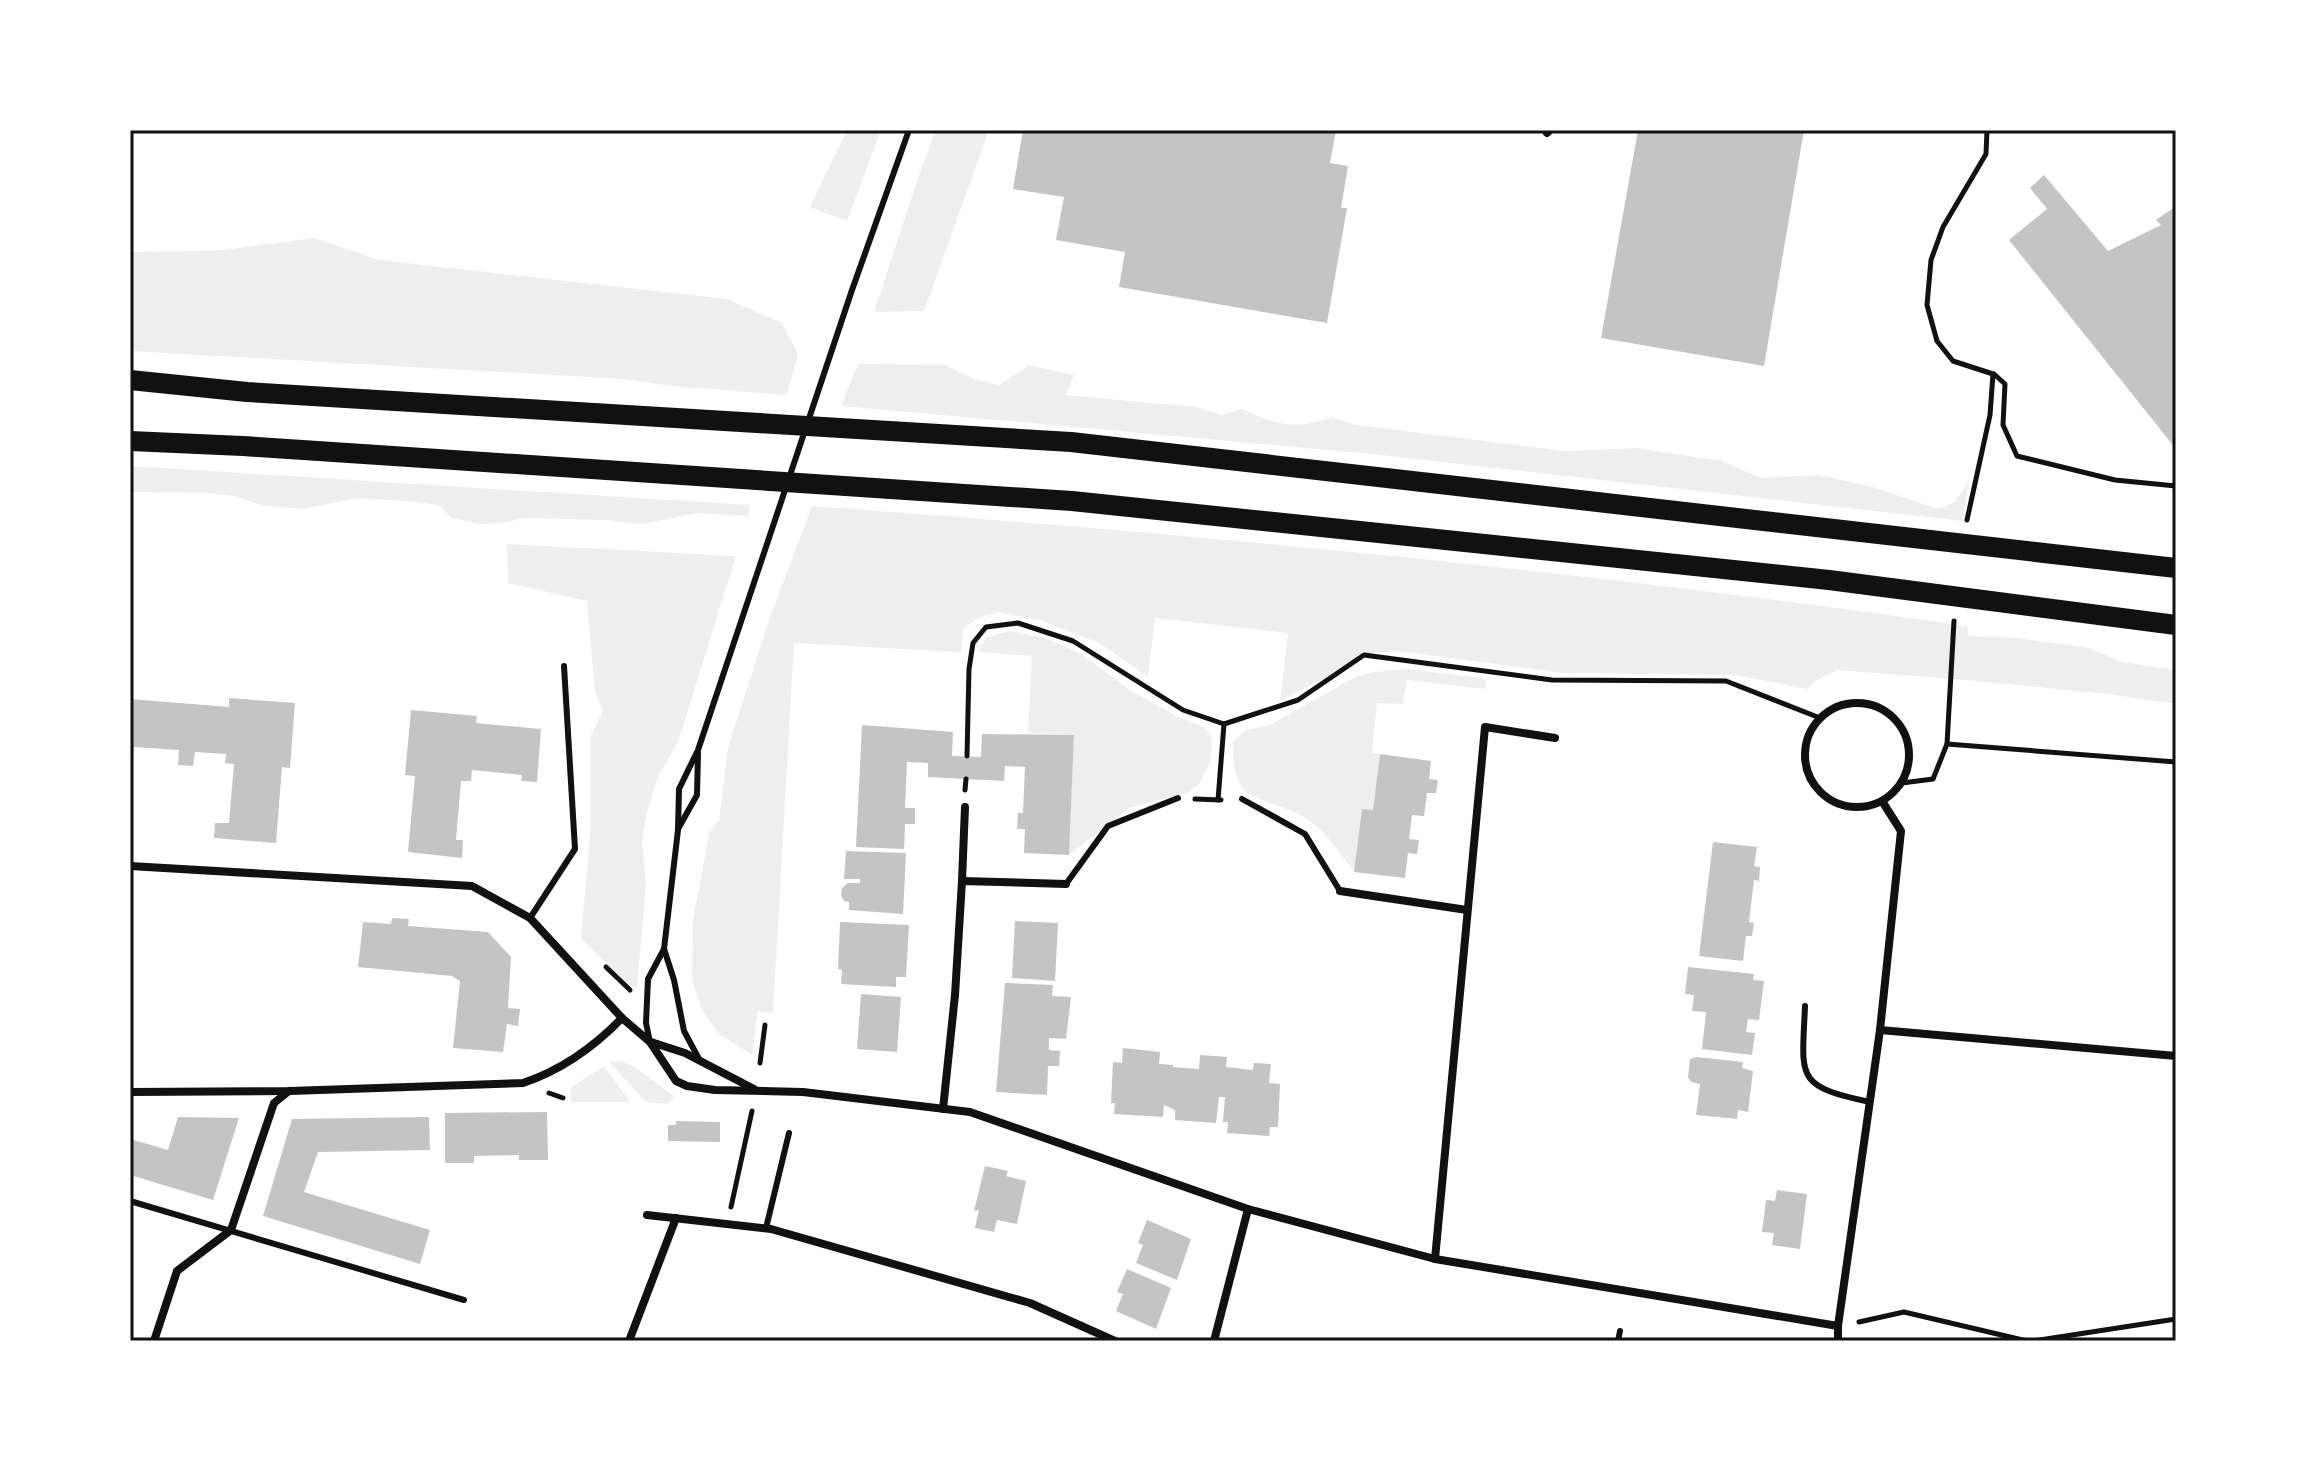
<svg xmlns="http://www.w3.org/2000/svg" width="2306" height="1471" viewBox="0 0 2306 1471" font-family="'Nunito Sans',sans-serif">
<rect width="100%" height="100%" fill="#fff"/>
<g fill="#eee">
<path d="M 847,130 L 881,130 L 847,221 L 810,207 Z"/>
<path d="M 936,130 L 989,130 L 924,311 L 874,312 L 920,172 Z"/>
<path d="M 314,238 L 379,260 L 727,299 L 782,323 L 798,354 L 787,395 L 671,386 L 623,379 L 130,351 L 130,252 L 223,250 Z"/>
<path d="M 858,364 L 945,365 L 974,379 L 999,385 L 1029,365 L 1074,375 L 1066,395 L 1196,407 L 1221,415 L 1241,409 C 1277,424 1293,431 1331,417 L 1357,425 L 1564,451 L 1636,448 L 1722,461 L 1761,478 L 1819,475 L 1873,487 L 1938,509 L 1955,502 L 1969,480 L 1963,521 L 1372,454 L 841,406 Z"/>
<path d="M 130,466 L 750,505 L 748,516 L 698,513 L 642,524 L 605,520 L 524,518 L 507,522 L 481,524 L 451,518 L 439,505 L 414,502 L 358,498 L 302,509 L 261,505 L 234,496 L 205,493 L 130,492 Z"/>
<path d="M 812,506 C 1198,534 1584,571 1967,626 L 1969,636 L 2017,638 L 2089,648 L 2123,662 L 2176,670 L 2176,704 L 2107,694 L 1966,680 L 1837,670 L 1815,681 L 1807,689 L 1736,675 L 1564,673 L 1397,651 L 1374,653 L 1280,701 L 1288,633 L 1155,618 L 1148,677 L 1099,643 L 1040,620 L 997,612 L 977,619 L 963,629 L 961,652 L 794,643 L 773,1013 L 758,1011 L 752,1055 L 719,1034 L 702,1010 L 692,980 L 693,921 L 709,833 L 719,820 L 728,748 L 768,623 Z"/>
<path d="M 507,544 L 736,556 L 678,742 L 658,777 L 646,816 L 642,841 L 646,885 L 637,987 L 627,985 L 581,938 L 591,823 L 591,735 L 603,711 L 595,693 L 587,601 L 508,583 Z"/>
<path d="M 1010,631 L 1048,639 L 1080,653 L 1130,690 L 1178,717 L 1203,727 L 1210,734 L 1212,745 L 1210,762 L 1199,784 L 1189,792 L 1129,808 L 1069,855 L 1074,735 L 1028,733 L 1032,656 L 978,652 L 987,637 Z"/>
<path d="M 1407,669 L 1482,678 L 1486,680 L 1486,689 L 1407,680 L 1403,704 L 1377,703 L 1372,753 L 1380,754 L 1373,810 L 1362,809 L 1354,871 C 1340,854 1326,831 1307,819 C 1263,792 1231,810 1233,742 L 1246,730 L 1270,725 L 1355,677 L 1373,672 Z"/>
<path d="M 622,1061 L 639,1070 L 674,1096 L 669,1104 L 646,1102 L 609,1062 Z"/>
<path d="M 604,1066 L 630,1102 L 571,1102 L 571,1087 Z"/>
</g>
<g fill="#c4c4c4">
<path d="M 1023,130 L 1336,130 L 1330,163 L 1348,166 L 1341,208 L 1347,208 L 1327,323 L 1119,287 L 1125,252 L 1056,240 L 1064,197 L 1013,189 Z"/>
<path d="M 1638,130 L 1804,130 L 1764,366 L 1601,338 Z"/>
<path d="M 2044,175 L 2108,251 L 2161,225 L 2156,220 L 2176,206 L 2176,449 L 2009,240 L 2047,209 L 2030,188 Z"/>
<path d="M 229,698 L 295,703 L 290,768 L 282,767 L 276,843 L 214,838 L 215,823 L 229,823 L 234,764 L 225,763 L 226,754 L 195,752 L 193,766 L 178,765 L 179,750 L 134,747 L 133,762 L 130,762 L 130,699 L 229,707 Z"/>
<path d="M 411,710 L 477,716 L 476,723 L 541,729 L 537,782 L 521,781 L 522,775 L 472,770 L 471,781 L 461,781 L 456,840 L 463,840 L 462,858 L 408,852 L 415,776 L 405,775 Z"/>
<path d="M 862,725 L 953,732 L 952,756 L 981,757 L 982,734 L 1074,735 L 1069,855 L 1024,853 L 1025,829 L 1017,829 L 1018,813 L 1023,813 L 1025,767 L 1005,766 L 1004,781 L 928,777 L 928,763 L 907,762 L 905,808 L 915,808 L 915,824 L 905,824 L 904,849 L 856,847 Z"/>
<path d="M 1380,754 L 1431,761 L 1429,779 L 1438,780 L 1436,793 L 1427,793 L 1424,816 L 1412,815 L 1409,839 L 1419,840 L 1417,854 L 1408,853 L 1405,878 L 1354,872 L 1362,809 L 1373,810 Z"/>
<path d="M 1713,842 L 1757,847 L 1754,866 L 1760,867 L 1759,881 L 1754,880 L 1749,922 L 1754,923 L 1752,936 L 1746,936 L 1743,961 L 1699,956 Z"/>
<path d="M 846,851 L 906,853 L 903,914 L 849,910 L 849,902 L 844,901 L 841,895 L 842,888 L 848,883 L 860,883 L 860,879 L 844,879 Z"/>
<path d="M 392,918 L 409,919 L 408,926 L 488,932 L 511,957 L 508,1008 L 520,1009 L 518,1026 L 507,1024 L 503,1052 L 453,1048 L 460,981 L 452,976 L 358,967 L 363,922 L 391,924 Z"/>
<path d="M 1015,921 L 1058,923 L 1055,981 L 1012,978 Z"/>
<path d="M 840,922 L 909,925 L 906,977 L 896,977 L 896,987 L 841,984 L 842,970 L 838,969 Z"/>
<path d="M 1688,967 L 1754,974 L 1753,980 L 1764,981 L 1759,1020 L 1748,1019 L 1746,1032 L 1755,1033 L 1752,1055 L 1702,1049 L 1706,1012 L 1692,1011 L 1694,995 L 1685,994 Z"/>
<path d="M 1005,983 L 1053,985 L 1052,996 L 1071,997 L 1066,1039 L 1049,1038 L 1049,1050 L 1060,1051 L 1059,1066 L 1048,1066 L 1047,1095 L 996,1092 Z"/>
<path d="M 861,994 L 901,997 L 897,1052 L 857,1049 Z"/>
<path d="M 1123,1048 L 1160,1052 L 1159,1064 L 1173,1065 L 1173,1067 L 1199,1069 L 1200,1055 L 1227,1057 L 1226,1067 L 1253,1070 L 1254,1063 L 1271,1064 L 1269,1083 L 1280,1084 L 1278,1127 L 1270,1127 L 1269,1136 L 1227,1133 L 1228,1122 L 1223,1122 L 1225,1097 L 1219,1097 L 1216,1123 L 1175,1120 L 1175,1110 L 1164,1105 L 1163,1117 L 1114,1114 L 1115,1103 L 1111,1103 L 1113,1062 L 1122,1063 Z"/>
<path d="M 1697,1057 L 1743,1062 L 1742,1068 L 1753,1071 L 1748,1112 L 1738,1110 L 1737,1119 L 1696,1115 L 1700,1084 L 1691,1082 L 1688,1077 L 1690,1059 Z"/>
<path d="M 547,1112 L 548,1160 L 519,1160 L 519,1155 L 474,1156 L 474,1163 L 445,1163 L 445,1113 Z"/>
<path d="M 178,1117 L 239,1118 L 213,1200 L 130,1175 L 130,1139 L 168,1150 Z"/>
<path d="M 429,1117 L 430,1150 L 318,1152 L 304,1192 L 430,1230 L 420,1264 L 263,1216 L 292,1119 Z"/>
<path d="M 676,1121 L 720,1122 L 720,1142 L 668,1141 L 668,1125 L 676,1125 Z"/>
<path d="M 985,1166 L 1008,1171 L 1006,1176 L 1026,1181 L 1017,1224 L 997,1220 L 994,1232 L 975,1228 L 979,1210 L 974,1211 Z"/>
<path d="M 1777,1190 L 1807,1194 L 1800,1249 L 1772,1245 L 1774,1233 L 1762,1232 L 1766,1200 L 1775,1201 Z"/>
<path d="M 1147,1220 L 1191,1239 L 1177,1280 L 1136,1263 L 1143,1245 L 1138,1243 Z"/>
<path d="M 1127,1269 L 1171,1288 L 1156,1329 L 1116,1311 L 1123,1294 L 1117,1292 Z"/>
</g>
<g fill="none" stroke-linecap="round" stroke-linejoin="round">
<g stroke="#111" stroke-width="5">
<path d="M 1994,374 L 2005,384 L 2003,425 L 2017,456 L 2115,480 L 2176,486"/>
<path d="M 1967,520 L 1990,415 L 1993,374 L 1953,361 L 1937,341 L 1927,305 L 1931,260 L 1943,227 L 1986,154 L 1987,130"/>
<path d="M 1947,744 L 1954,621"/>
<path d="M 967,756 L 969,669 L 973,643 L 986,627 L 1018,623 L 1073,641 L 1183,710 L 1224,724 L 1298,700 L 1364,655 L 1552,680 L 1726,681 L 1820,718"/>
<path d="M 1902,783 L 1933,779 L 1947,744 L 2176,762"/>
<path d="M 965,790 L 966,779"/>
<path d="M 1195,799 L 1221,800"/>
<path d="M 1218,800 L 1224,724"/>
<path d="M 606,967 L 630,990"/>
<path d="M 760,1063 L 765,1025"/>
<path d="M 549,1093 L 563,1098"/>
<path d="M 731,1207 L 752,1111"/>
<path d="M 1859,1322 L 1904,1312 L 2027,1341"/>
<path d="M 2033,1341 L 2176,1319"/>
</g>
<g stroke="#111" stroke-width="6">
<path d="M 1242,799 L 1305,834 L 1340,891"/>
<path d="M 678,829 L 697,795 L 698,753"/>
<path d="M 1066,884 L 1108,826 L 1178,798"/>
<path d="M 530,918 L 575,849 L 564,666"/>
<path d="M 664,949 L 674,980 L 684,1031 L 699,1059"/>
<path d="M 1805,1006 C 1802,1078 1794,1086 1870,1102"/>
<path d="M 650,1042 L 646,1023 L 648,979 L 664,949 L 678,830 L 679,789 L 698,750 L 852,290 L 909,130"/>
<path d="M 130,1201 L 464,1300"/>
<path d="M 766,1228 L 789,1133"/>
<path d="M 1618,1341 L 1620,1331"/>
</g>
<g stroke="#111" stroke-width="8">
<path d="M 1547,133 L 1550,130"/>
<circle cx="1857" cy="755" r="52"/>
<path d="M 130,866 L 472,886 L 530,918 L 622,1018 L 650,1042 L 676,1081 L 687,1086 L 715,1090 L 803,1092 L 970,1112 L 1248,1209 L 1435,1259 L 1838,1326"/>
<path d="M 962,881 L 965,807"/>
<path d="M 1340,891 L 1467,910"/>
<path d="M 1880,1030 L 2176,1056"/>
<path d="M 651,1042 L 685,1053 L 754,1089"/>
<path d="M 130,1092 L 290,1091 L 523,1083 C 562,1070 594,1047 622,1018"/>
<path d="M 943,1109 L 955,995 L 962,881 L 1066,884"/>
<path d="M 647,1215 L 771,1229 L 1030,1303 L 1115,1341"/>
<path d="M 1435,1259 L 1485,727 L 1555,738"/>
<path d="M 154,1341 L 177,1271 L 231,1230 L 274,1103 L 289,1091"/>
<path d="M 629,1341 L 676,1218"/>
<path d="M 1214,1341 L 1248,1209"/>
<path d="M 1838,1341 L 1838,1326 L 1880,1030 L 1901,831 L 1882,801"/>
</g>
<g stroke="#111" stroke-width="20">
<path d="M 130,380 L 247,392 L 1071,442 L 2176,568"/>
<path d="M 130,441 L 243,446 L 1072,501 L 1829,580 L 2176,625"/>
</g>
</g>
<rect width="2306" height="1471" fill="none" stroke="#ffffff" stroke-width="264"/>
<rect x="132" y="132" width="2042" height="1207" fill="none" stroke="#111" stroke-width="3"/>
</svg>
